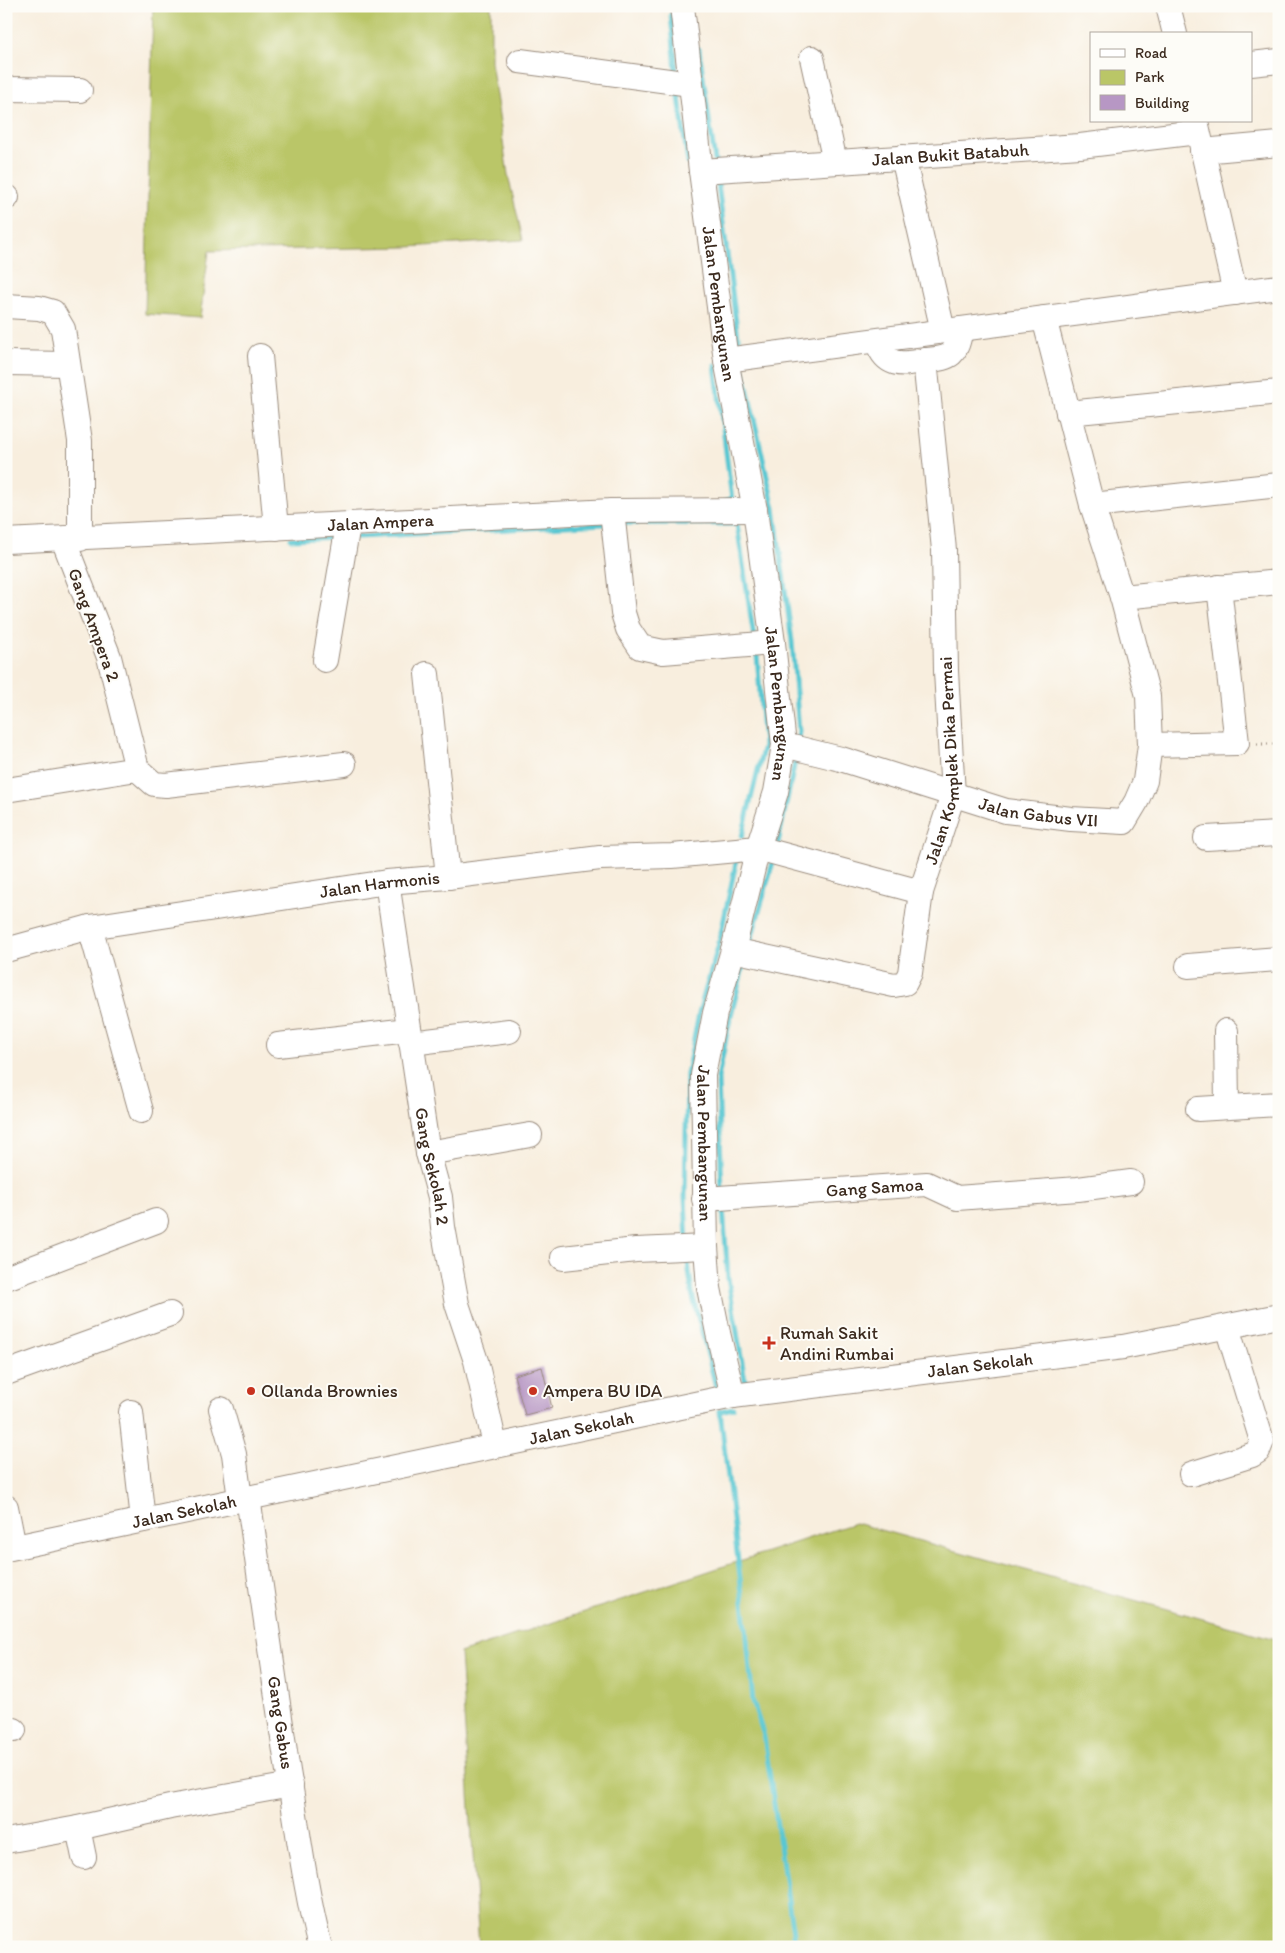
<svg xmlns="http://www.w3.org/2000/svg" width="1285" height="1953" viewBox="0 0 1285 1953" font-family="Itim,sans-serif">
<rect width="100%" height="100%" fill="#fdfcf7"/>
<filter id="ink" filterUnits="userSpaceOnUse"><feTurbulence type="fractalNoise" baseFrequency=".02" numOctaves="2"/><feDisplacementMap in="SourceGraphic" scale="10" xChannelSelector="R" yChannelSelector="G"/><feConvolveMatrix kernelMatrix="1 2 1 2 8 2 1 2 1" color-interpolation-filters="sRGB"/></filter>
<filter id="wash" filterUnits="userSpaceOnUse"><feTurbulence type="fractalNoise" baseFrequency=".0096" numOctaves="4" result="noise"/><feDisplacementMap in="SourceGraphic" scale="20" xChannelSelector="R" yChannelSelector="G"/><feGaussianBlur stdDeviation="1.12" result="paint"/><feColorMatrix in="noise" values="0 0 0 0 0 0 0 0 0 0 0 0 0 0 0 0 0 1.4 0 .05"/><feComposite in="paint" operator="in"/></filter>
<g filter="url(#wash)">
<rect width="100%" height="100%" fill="#f8eede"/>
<g fill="#bac667" stroke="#7a7842">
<path d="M 153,6 L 491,6 L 491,62 L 508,175 L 523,240 L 407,247 L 209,251 L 200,318 L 145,314 Z"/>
<path d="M 855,1523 L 1279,1640 L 1279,1947 L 479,1947 L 460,1653 Z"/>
</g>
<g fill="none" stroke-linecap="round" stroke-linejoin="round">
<g stroke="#5ac7d2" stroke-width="5">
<path d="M 671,15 L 676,71"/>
<path d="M 699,49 L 715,161"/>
<path d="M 678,90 L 688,163"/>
<path d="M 717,177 L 740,352"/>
<path d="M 715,365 L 732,500 L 727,500"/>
<path d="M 743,369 L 774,508 L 792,641 L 799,731 L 798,739"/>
<path d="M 623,523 L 737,524 L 754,638"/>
<path d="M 357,537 L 605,524"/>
<path d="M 291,539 L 340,537"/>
<path d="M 742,836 L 764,745 L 757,655"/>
<path d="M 778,843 L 795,761"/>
<path d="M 749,947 L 774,859"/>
<path d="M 722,1191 L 718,1078 L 730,1019 L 745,960"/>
<path d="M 723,1207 L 728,1278 L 745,1381"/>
<path d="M 687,1242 L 685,1197 L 687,1074 L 700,1009 L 718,947 L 736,863"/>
<path d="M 687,1255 L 692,1293 L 716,1387"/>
<path d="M 733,1408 L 720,1411 L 746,1627 L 753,1702 L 764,1736 L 795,1947"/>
</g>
</g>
<g id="blocks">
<path fill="#b797c4" d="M 542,1367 L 552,1408 L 525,1415 L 514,1375 Z"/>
</g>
</g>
<g filter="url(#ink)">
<use href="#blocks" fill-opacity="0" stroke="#9a8c7e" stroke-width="1"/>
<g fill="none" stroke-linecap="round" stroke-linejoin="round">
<defs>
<g id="minor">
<path id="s1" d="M 682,6 L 701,171 L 726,360 L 755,510 L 773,643 L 784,745 L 776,792 L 758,848 L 733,950 L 715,1013 L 703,1075 L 706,1247 L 709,1288 L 718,1333 L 733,1396"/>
<path d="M 1168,6 L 1175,34"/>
<path d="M 812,58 L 835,162"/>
<path d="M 520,61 L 691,84"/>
<path d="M 1251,64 L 1279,61"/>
<path d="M 6,89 L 80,90"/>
<path d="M 1196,121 L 1235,293"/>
<path d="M 1202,151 L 1279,144"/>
<path d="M 903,157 L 943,331"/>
<path id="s2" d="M 701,171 L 1080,146 L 1198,132"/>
<path d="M 6,197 L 7,197"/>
<path d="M 6,306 L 39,308 L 53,312 L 63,329 L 80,441 L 80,539"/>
<path d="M 877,341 C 886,370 904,364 928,360 C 935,359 945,359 951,354 C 958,347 959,338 961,329"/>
<path d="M 260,356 L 276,528"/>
<path d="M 726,360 L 1279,287"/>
<path d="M 6,363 L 68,364"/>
<path d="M 1068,413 L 1279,392"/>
<path d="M 1092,505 L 1279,485"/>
<path d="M 612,511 L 623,613 L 628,629 L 640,647 L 663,652 L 773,643"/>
<path id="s3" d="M 6,541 L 612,511 L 755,510"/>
<path d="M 1122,597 L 1279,582"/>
<path d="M 325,660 L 348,525"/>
<path d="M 427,674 L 448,877"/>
<path id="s4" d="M 784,745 L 841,759 L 1006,811 L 1071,819 L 1124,822 L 1136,802 L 1145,781 L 1150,745 L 1148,696 L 1122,597 L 1092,505 L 1044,318"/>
<path d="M 1150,745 L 1237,743 L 1219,587"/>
<path d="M 137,769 L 154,784 L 166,785 L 344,764"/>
<path d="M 6,790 L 137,769 L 109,657 L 63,539"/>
<path d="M 1206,838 L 1279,834"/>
<path id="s5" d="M 387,882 L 428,1153 L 440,1197 L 443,1227 L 457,1304 L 476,1361 L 495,1445"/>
<path d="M 90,927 L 141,1111"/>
<path id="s6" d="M 6,950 L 90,927 L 387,882 L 448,877 L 600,858 L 672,856 L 758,848 L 921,892"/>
<path id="s7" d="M 733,950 L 894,985 L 905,983 L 910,973 L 921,892 L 953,795 L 946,671 L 944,550 L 925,360"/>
<path d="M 1188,966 L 1279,959"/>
<path d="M 1226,1031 L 1227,1106"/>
<path d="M 411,1043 L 509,1031"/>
<path d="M 278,1045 L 408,1030"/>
<path d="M 1198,1109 L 1279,1104"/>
<path d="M 428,1153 L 530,1135"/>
<path id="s8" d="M 704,1199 L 927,1184 L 957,1198 L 1078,1189 L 1131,1182"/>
<path d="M 563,1258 L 636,1250 L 706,1247"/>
<path d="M 6,1278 L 156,1221"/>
<path d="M 6,1373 L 170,1314"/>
<path d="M 221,1409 L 234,1454 L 240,1499"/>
<path d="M 131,1412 L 143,1520"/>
<path d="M 1191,1474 L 1252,1455 L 1258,1451 L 1262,1441 L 1227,1327"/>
<path id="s9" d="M 248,1497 C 261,1589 274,1680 288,1771 C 298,1830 305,1889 320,1947"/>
<path d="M 6,1507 L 14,1547"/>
<path id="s10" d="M 6,1549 L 733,1396 L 1123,1347 L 1279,1316"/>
<path d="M 6,1730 L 14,1730"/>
<path d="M 78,1828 L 84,1857"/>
<path d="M 6,1841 L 78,1828 L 170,1807 L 291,1785"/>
</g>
</defs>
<use href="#minor" stroke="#9a8c7e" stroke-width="26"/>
<path stroke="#9a8c7e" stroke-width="3" stroke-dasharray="1 4" stroke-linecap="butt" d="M 1257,744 L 1279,744"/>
<use href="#minor" stroke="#fff" stroke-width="24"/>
</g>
</g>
<g fill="#c8321e" stroke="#fdfcf7" stroke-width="2">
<path d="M766.5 1335.5h5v5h5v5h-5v5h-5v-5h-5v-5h5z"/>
<circle cx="251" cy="1391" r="5"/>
<circle cx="533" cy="1391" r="5"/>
</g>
<g text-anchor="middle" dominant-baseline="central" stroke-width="4" stroke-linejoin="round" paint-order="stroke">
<g font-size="18" fill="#3b2a1e" stroke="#fdfcf7">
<text stroke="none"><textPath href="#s2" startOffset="250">Jalan Bukit Batabuh</textPath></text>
<text stroke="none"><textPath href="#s1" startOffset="300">Jalan Pembangunan</textPath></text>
<text stroke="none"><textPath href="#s3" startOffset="375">Jalan Ampera</textPath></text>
<text transform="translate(94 625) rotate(70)">Gang Ampera 2</text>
<text stroke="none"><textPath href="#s1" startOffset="705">Jalan Pembangunan</textPath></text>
<text stroke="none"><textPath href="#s7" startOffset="404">Jalan Komplek Dika Permai</textPath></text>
<text stroke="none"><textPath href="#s4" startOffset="264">Jalan Gabus VII</textPath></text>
<text stroke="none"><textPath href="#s6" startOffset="380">Jalan Harmonis</textPath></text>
<text stroke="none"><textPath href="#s1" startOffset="1155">Jalan Pembangunan</textPath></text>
<text stroke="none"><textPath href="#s5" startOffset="288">Gang Sekolah 2</textPath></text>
<text stroke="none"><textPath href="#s8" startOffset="171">Gang Samoa</textPath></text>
<text stroke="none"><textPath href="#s10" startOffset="992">Jalan Sekolah</textPath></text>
<text stroke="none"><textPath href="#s10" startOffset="588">Jalan Sekolah</textPath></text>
<text stroke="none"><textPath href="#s10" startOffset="182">Jalan Sekolah</textPath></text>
<text stroke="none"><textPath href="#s9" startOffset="228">Gang Gabus</textPath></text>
</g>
<g font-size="18" fill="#3b2a1e" stroke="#fdfcf7" text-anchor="start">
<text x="780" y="1333">Rumah Sakit<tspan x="780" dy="21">Andini Rumbai</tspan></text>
<text x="261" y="1391">Ollanda Brownies</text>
<text x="543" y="1391">Ampera BU IDA</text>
</g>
</g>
<rect width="1285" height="1953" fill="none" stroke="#fdfcf7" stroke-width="25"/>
<rect x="1090" y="32" width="162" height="90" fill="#fdfcf7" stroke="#afa8a0"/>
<rect x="1100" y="49" width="25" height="8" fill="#ffffff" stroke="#afa8a0"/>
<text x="1135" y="58" font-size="15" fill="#3b2a1e">Road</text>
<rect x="1100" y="70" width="25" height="15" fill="#bac667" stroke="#afa8a0"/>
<text x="1135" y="82" font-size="15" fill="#3b2a1e">Park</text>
<rect x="1100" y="95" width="25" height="15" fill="#b797c4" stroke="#afa8a0"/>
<text x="1135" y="108" font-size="15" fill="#3b2a1e">Building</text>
</svg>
